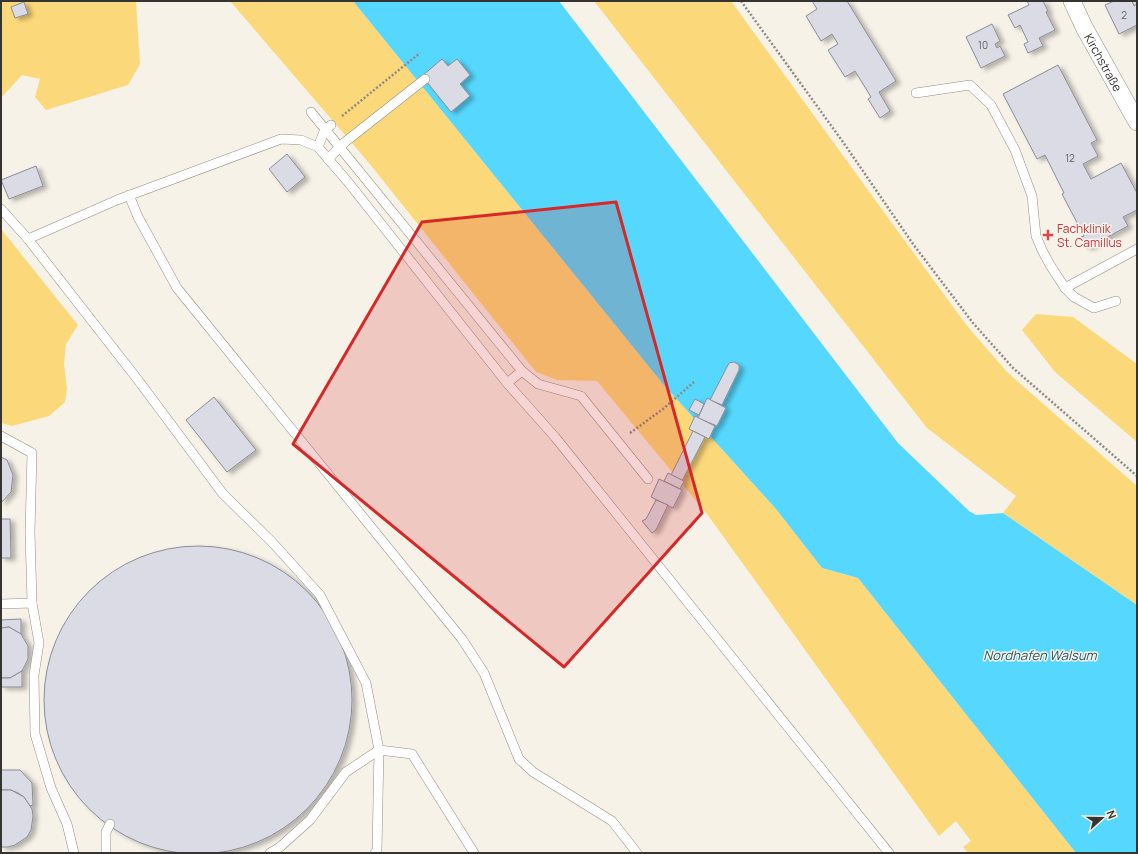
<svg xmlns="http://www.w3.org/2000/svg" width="1138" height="854" viewBox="0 0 1138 854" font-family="Manrope,sans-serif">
<defs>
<filter id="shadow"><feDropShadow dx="4.5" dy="2.5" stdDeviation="2" flood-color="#0004"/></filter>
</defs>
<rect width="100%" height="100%" fill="#f6f2e8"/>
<g fill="#fbd97a">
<path d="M 1,1 L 136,1 L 140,64 L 128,85 L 46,110 L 35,97 L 40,79 L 22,75 L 1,98 Z"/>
<path d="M 230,1 L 353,1 L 663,384 L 776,509 L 822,568 L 858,578 L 1076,853 L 968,853 L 963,847 L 971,841 L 956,821 L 939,836 L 707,514 L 597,381 L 557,380 L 536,372 L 369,163 Z"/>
<path d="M 594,1 L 731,1 L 910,248 L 968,327 L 1007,372 L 1137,486 L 1137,605 L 1003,513 L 1016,496 L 927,428 Z"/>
<path d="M 1,229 L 78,325 L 66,344 L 64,364 L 67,389 L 65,402 L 49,416 L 12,426 L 1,423 Z"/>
<path d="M 1036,314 L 1073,317 L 1137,364 L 1137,442 L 1055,372 L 1022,330 Z"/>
</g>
<path fill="#56d8fe" d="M 353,1 L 559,1 L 898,443 L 969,511 L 976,515 L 1003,513 L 1137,605 L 1137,853 L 1076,853 L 858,578 L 822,568 L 776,509 L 663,384 Z"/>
<g fill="#dadbe5" stroke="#8b8d96" filter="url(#shadow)">
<path d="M 812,1 L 847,1 L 896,81 L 879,92 L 890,111 L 880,118 L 868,99 L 871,97 L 855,71 L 845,77 L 828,50 L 838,44 L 832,34 L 821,41 L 806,16 L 817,9 Z"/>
<path d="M 1027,1 L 1043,1 L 1048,11 L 1046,12 L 1055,30 L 1039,38 L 1043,46 L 1028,53 L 1024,44 L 1028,42 L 1020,25 L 1015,28 L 1008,15 L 1029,5 Z"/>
<path d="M 1114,1 L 1132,1 L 1134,6 L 1137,4 L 1137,25 L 1119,34 L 1105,5 Z"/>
<path d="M 24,2 L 28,14 L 15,18 L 11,7 Z"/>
<path d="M 992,24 L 1000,41 L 995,44 L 997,48 L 1000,46 L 1005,56 L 981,68 L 966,37 Z"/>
<path d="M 442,59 L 448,66 L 457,59 L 470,75 L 460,84 L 470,96 L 451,112 L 422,76 Z"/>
<path d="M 1058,65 L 1097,140 L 1091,143 L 1098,156 L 1083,164 L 1091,179 L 1121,163 L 1137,193 L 1137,210 L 1123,217 L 1128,226 L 1087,248 L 1081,237 L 1084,236 L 1062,194 L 1064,193 L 1045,155 L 1037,159 L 1003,94 Z"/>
<path d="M 287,154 L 305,177 L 287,192 L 269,169 Z"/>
<path d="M 36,166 L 43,186 L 9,199 L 1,180 Z"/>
<path d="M 734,362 L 739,365 L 739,370 L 722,405 L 710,400 L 729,363 Z"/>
<path d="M 214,397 L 256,450 L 227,472 L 186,420 Z"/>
<path d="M 707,398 L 726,408 L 717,426 L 698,418 Z"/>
<path d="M 695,399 L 704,404 L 699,415 L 689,410 Z"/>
<path d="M 695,416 L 715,426 L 709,439 L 689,429 Z"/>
<path d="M 693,431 L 705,437 L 682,481 L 671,475 Z"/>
<path d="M 1,457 L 7,460 L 13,475 L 11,492 L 1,503 Z"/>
<path d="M 668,473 L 684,481 L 680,489 L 664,481 Z"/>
<path d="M 659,479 L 682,490 L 673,508 L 651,497 Z"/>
<path d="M 656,500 L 668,505 L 656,530 L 652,533 L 642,521 L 646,519 Z"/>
<path d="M 1,519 L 10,519 L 11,558 L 1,558 Z"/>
<circle cx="198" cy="700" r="154"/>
<path d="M 21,619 L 21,634 L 9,627 L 1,628 L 1,620 Z"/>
<path d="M 9,627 L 21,634 L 28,646 L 28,659 L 22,671 L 10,678 L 1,678 L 1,628 Z"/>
<path d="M 22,671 L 22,687 L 1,687 L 1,678 L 10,678 Z"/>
<path d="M 1,770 L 20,770 L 32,783 L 33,805 L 30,806 L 24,797 L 18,793 L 11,790 L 1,790 Z"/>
<path d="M 1,790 L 11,790 L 24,797 L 32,809 L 33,816 L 31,830 L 27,837 L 15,845 L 8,847 L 1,847 Z"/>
</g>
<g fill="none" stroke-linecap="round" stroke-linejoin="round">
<defs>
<g id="service">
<path d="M 916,93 L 970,85 L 991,105 L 1015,150 L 1032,196 L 1036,236 L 1042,250 L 1050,265 L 1065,288 L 1074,297 L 1094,308 L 1116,301"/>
<path d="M 311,112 L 522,371 L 538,384 L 581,396 L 648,479"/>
<path d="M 318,147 L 325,129 L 331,125"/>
<path d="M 328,159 L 345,142 L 425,79"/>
<path d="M 129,195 L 138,217 L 177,288 L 462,639 L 484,673 L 519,759 L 533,772 L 612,821 L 637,853"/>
<path d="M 1,209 L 28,239 L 117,200 L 281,139 L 301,140 L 318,147 L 348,182 L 507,383 L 555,437 L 889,853"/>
<path d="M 28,239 L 138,380 L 223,494 L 272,542 L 320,595 L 366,683 L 379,750 L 412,754 L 474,853"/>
<path d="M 1065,288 L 1137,249"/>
<path d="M 507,383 L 522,371"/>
<path d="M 1,436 L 32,453 L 30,532 L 32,603"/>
<path d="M 1,604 L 32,603 L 39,643 L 34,675 L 35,734 L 51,788 L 67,824 L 74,853"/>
<path d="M 106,853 L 106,832 L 110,824"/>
<path d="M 270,853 L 280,847 L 310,820 L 346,772 L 379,750"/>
<path d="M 375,853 L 377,850 L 379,750"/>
</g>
<g id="minor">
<path id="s1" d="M 1072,1 L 1084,27 L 1137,122"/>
</g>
</defs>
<use href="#service" stroke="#938f86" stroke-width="10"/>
<use href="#minor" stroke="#938f86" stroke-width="18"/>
<g stroke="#8d8a83" stroke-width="2.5" stroke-dasharray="2 2" stroke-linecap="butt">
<path d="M 741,1 L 843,142 L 913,244 L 973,323 L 1013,368 L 1137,476"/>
<path d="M 342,116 L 420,53"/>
<path d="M 630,433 L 663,409 L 694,382"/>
</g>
<use href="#service" stroke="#fff" stroke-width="9"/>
<use href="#minor" stroke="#fff" stroke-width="17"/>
</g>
<path fill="#d62828" fill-opacity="0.2" stroke="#d62828" stroke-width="3" stroke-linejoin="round" d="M 616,202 L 702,513 L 564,667 L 293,444 L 422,222 Z"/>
<path fill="#e0444e" stroke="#f6f2e8" stroke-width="1.5" d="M1046 229h4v4h4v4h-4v4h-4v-4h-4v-4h4z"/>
<g text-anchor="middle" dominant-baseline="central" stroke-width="3" stroke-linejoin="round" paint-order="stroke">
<g font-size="10" fill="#5f5e5d">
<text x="1124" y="15">2</text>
<text x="983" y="45">10</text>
<text x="1070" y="158">12</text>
</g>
<g font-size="12" fill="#363430" stroke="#f6f2e8">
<text stroke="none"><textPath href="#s1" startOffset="69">Kirchstraße</textPath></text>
</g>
<g font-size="12" fill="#be3a42" stroke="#f6f2e8" text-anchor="start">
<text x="1057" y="228">Fachklinik<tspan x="1057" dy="14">St. Camillus</tspan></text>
</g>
<g font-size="13" font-style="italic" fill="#255a6b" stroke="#f6f2e8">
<text x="1040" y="655">Nordhafen Walsum</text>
</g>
</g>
<rect width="1138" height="854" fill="none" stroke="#363430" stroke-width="4"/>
<g transform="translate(1102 818) rotate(69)" stroke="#f6f2e8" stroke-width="3" paint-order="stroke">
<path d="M0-3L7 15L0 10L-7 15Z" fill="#363430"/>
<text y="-6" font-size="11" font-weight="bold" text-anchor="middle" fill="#363430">N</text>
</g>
</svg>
